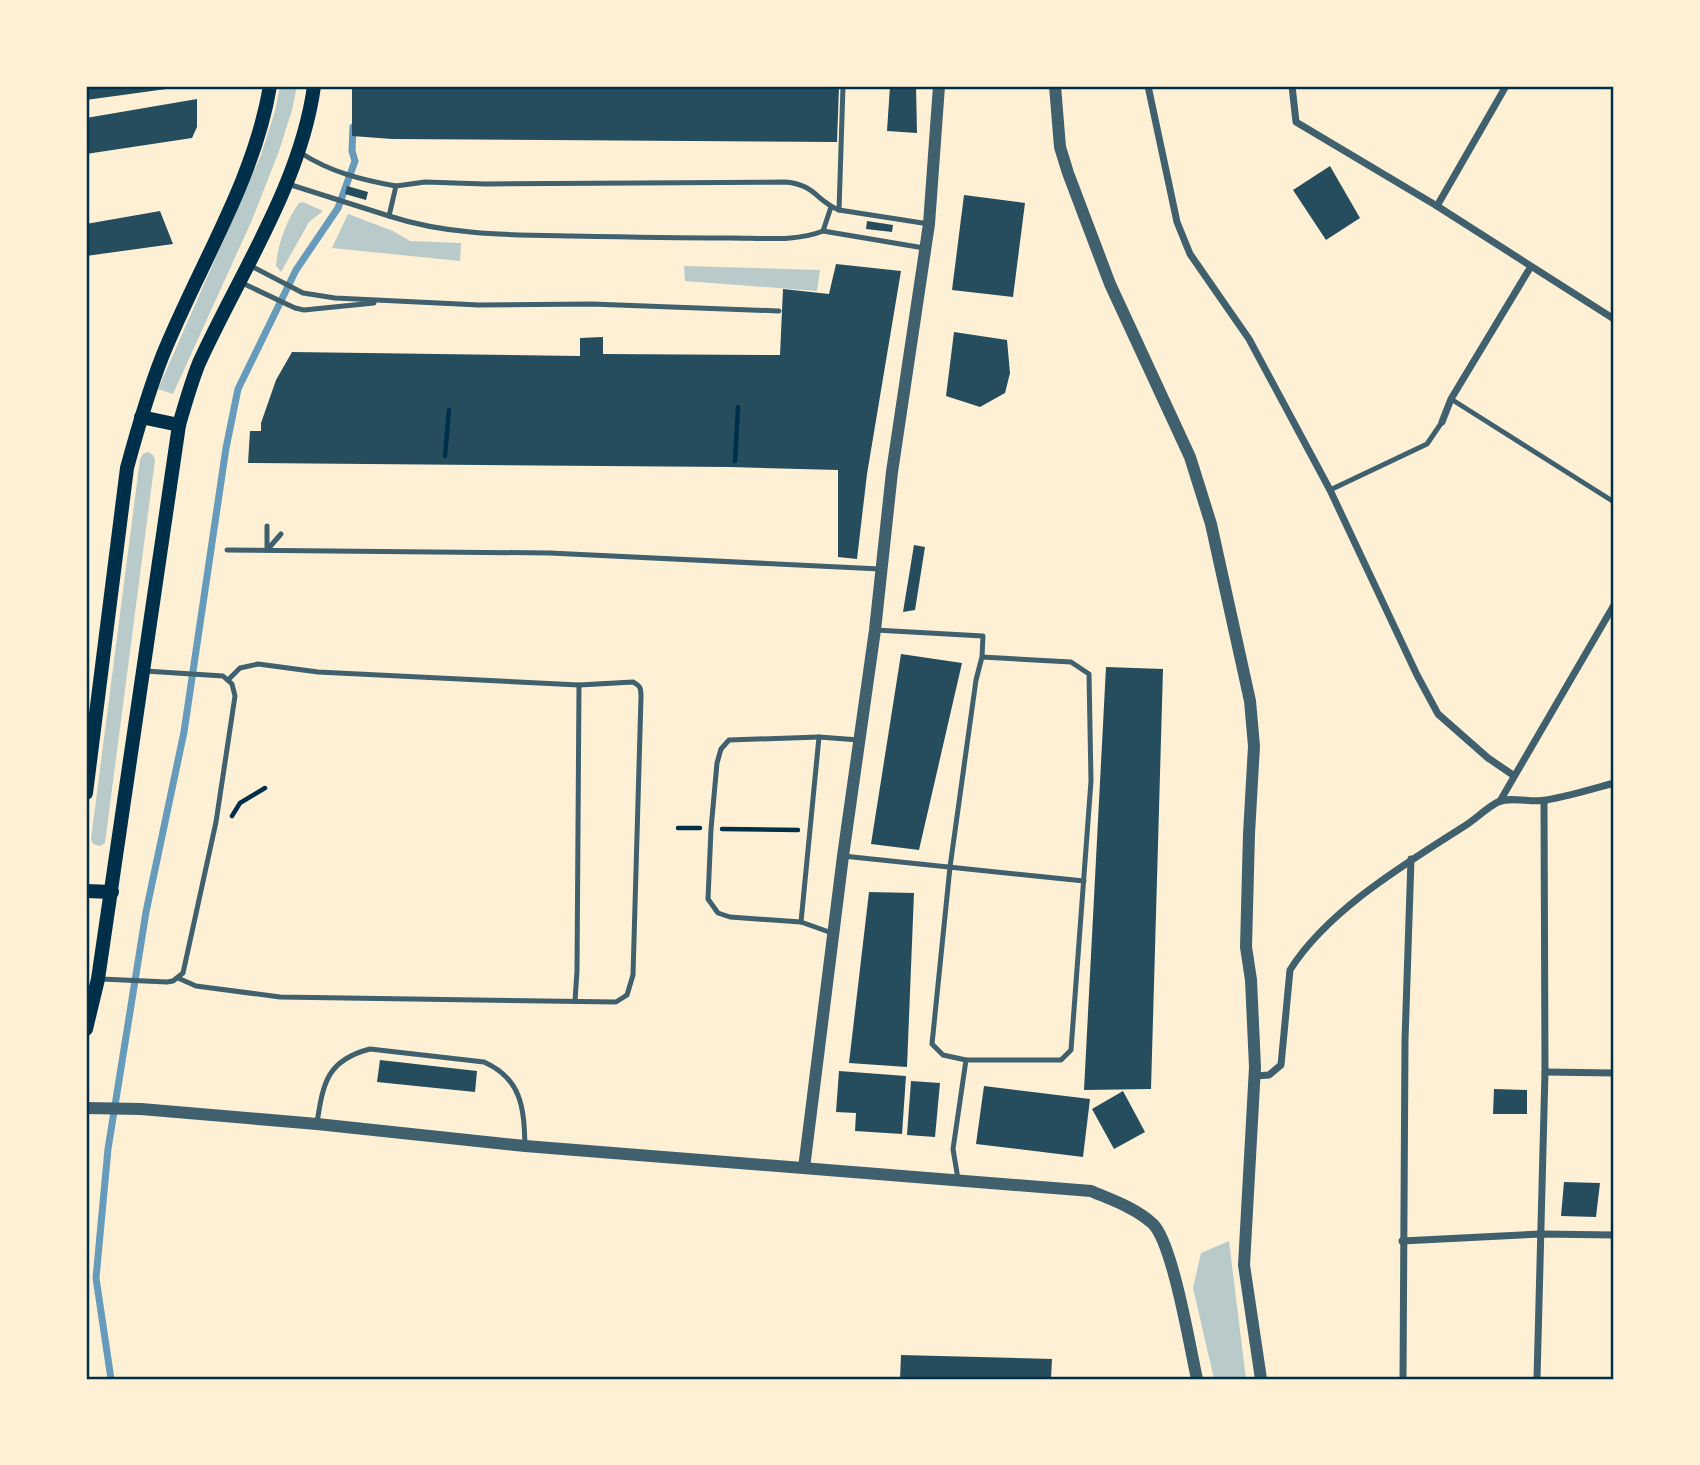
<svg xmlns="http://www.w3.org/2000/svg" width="1700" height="1465" viewBox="0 0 1700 1465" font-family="'PT Sans Narrow',sans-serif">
<rect width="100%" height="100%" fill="#fdf0d5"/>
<g fill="#b9caca">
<path d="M 280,86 L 297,86 L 292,110 L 279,151 L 252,220 L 173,394 L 158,389 L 261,155 L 275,111 Z"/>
<path d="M 303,202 L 323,211 L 309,222 L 281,272 L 276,266 C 277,246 287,219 299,203 Z"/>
<path d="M 348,214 L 393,231 L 410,241 L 461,243 L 460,261 L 332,248 Z"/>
<path d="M 684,266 L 820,270 L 817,291 L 685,281 Z"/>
<path d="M 148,452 L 153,455 L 155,460 L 105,843 L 100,846 L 93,844 L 91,839 L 140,459 L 143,454 Z"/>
<path d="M 1229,1241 L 1246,1379 L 1214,1379 L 1193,1288 L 1201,1253 Z"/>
</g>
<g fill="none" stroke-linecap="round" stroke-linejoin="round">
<path stroke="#669bbc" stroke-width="7" d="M 111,1379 L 96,1278 L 108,1149 L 146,912 L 184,732 L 226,448 L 238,389 L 296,270 L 338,208 L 355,161 L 352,151 L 353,127"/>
</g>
<g fill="#264d5e">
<path d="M 86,86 L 181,86 L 181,87 L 86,100 Z"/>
<path d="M 352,86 L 839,86 L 837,142 L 392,139 L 352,136 Z"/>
<path d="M 890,86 L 916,86 L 917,133 L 887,131 Z"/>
<path d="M 197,99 L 197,127 L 192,138 L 86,154 L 86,118 Z"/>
<path d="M 1330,166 L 1360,218 L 1326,240 L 1293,190 Z"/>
<path d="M 347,186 L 368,192 L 366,200 L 345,194 Z"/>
<path d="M 964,195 L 1025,203 L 1013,297 L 952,290 Z"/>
<path d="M 160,211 L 173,244 L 86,256 L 86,224 Z"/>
<path d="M 867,221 L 893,225 L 892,232 L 866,229 Z"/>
<path d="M 836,264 L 901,271 L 867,474 L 857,559 L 838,557 L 838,470 L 729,467 L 248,463 L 250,431 L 261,431 L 261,423 L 276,380 L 292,352 L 580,356 L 580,338 L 603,337 L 603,354 L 780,355 L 783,289 L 829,294 Z"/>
<path d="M 954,332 L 1007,340 L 1010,373 L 1005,393 L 980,407 L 946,396 Z"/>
<path d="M 914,545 L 925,547 L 915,610 L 903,612 Z"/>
<path d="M 901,654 L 962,663 L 919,850 L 871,844 Z"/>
<path d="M 1106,667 L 1163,669 L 1151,1089 L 1084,1090 Z"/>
<path d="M 869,892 L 914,893 L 907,1067 L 849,1063 Z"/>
<path d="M 380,1060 L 477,1071 L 475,1092 L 377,1082 Z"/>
<path d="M 839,1071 L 906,1076 L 902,1134 L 855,1131 L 856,1113 L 836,1112 Z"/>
<path d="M 911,1081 L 940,1083 L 935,1137 L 907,1135 Z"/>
<path d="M 984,1086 L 1090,1099 L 1083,1157 L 976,1144 Z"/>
<path d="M 1494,1089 L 1527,1090 L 1527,1114 L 1493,1114 Z"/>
<path d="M 1123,1091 L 1145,1132 L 1114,1149 L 1092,1109 Z"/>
<path d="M 1564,1182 L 1600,1183 L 1596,1217 L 1561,1216 Z"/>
<path d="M 901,1355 L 1052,1359 L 1051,1379 L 900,1379 Z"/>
</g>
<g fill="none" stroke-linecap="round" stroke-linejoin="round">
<g stroke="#003049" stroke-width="4.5">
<path d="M 445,456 L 449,410"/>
<path d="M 735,461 L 738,407"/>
<path d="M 232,816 L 240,803 L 265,788"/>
<path d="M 678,828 L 700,828"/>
<path d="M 722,829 L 798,830"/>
</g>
<g stroke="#3f606c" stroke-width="5">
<path d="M 301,153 C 330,172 362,180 396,186"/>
<path d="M 288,184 L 389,216"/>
<path d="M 831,207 L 823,231 C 794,243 754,237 723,238 C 671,238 620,237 568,236 C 507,235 447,235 389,216 L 396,186 L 425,182 L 485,184 L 786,182 C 816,185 816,201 839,210 L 929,224"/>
<path d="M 839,210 L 843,86"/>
<path d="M 823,231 L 924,248"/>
<path d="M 251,266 L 303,293 L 335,298 L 479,305 L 592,304 L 779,311"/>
<path d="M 240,282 L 295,308 L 304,310 L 374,303"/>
<path d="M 1451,399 L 1614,502"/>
<path d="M 1330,490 L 1427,444 L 1442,422"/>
<path d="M 227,550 L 550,553 L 880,569"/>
<path d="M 267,550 L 267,526"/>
<path d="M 267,550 L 281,534"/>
<path d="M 875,630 L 983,636 L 982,657 L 1071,662 L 1089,674 L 1091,781 L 1071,1050 L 1061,1060 L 966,1060 L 943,1055 L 932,1044 L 950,867 L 976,680 L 982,657"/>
<path d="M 843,856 L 1084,881"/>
<path d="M 801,922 L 730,917 L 718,913 L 708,899 L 711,829 L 717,763 L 721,749 L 729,740 L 819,737"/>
<path d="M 832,933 L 801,922 L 819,737 L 859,740"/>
<path d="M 178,978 L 196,986 L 280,997 L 616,1002 L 627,995 L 633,975 L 641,697 C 641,689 641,686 633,682 L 579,685 L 318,672 L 258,664 L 240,668 L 228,680"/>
<path d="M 101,979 L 167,982 L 173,981 L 183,973 L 216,822 L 235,696 L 232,684 L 223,676 L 145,671"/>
<path d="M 575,1001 L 577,971 L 579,685"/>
<path d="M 317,1123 C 323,1083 327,1060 370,1049 L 484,1062 C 522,1079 524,1108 525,1146"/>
<path d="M 958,1179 L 953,1149 L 966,1060"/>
</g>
<g stroke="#3f606c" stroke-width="7">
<path d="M 1148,86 L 1177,222 L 1190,254 L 1249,339 L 1330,490 L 1417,675 L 1438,714 L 1488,758 L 1513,775"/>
<path d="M 1292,86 L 1296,122 L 1437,206 L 1614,319"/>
<path d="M 1437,206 L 1506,86"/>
<path d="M 1442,422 L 1451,399 L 1530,268"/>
<path d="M 1500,801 L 1614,605"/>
<path d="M 1545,1072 L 1614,1073"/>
<path d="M 1255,1076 L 1269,1075 L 1281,1065 L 1290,970 C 1328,910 1405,864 1463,827 C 1475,820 1486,808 1498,802 C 1511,796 1532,803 1546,800 C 1569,796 1592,789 1614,783"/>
<path d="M 1402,1241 L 1541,1234 L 1614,1235"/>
<path d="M 1403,1379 L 1405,1040 L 1411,859"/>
<path d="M 1537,1379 L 1545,1072 L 1544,801"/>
</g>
<g stroke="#3f606c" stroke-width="12">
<path d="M 1055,86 L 1060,147 L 1068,173 L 1110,284 L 1190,457 L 1211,524 L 1250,701 L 1254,746 L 1249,834 L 1246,947 L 1251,980 L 1255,1067 L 1244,1265 L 1261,1379"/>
<path d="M 86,1108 L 141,1109 L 317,1124 L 525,1146 L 1091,1191 C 1112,1200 1136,1208 1153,1224 C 1173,1244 1190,1348 1197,1379"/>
<path d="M 804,1168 L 843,856 L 875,630 L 892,472 L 929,224 L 939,86"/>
</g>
<g stroke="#003049" stroke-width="14">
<path d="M 141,417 L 179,425"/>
<path d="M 86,793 L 127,468 C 137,431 148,393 162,357 C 198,267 254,182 270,86"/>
<path d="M 86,891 L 112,892"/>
<path d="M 86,1029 L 98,979 L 179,425 C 185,404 191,383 199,363 C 239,275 301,183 314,86"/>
</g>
</g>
<rect width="1700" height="1465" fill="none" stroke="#fdf0d5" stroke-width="175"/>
<rect x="88" y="88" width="1524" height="1290" fill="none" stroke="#003049" stroke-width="2.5"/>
</svg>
